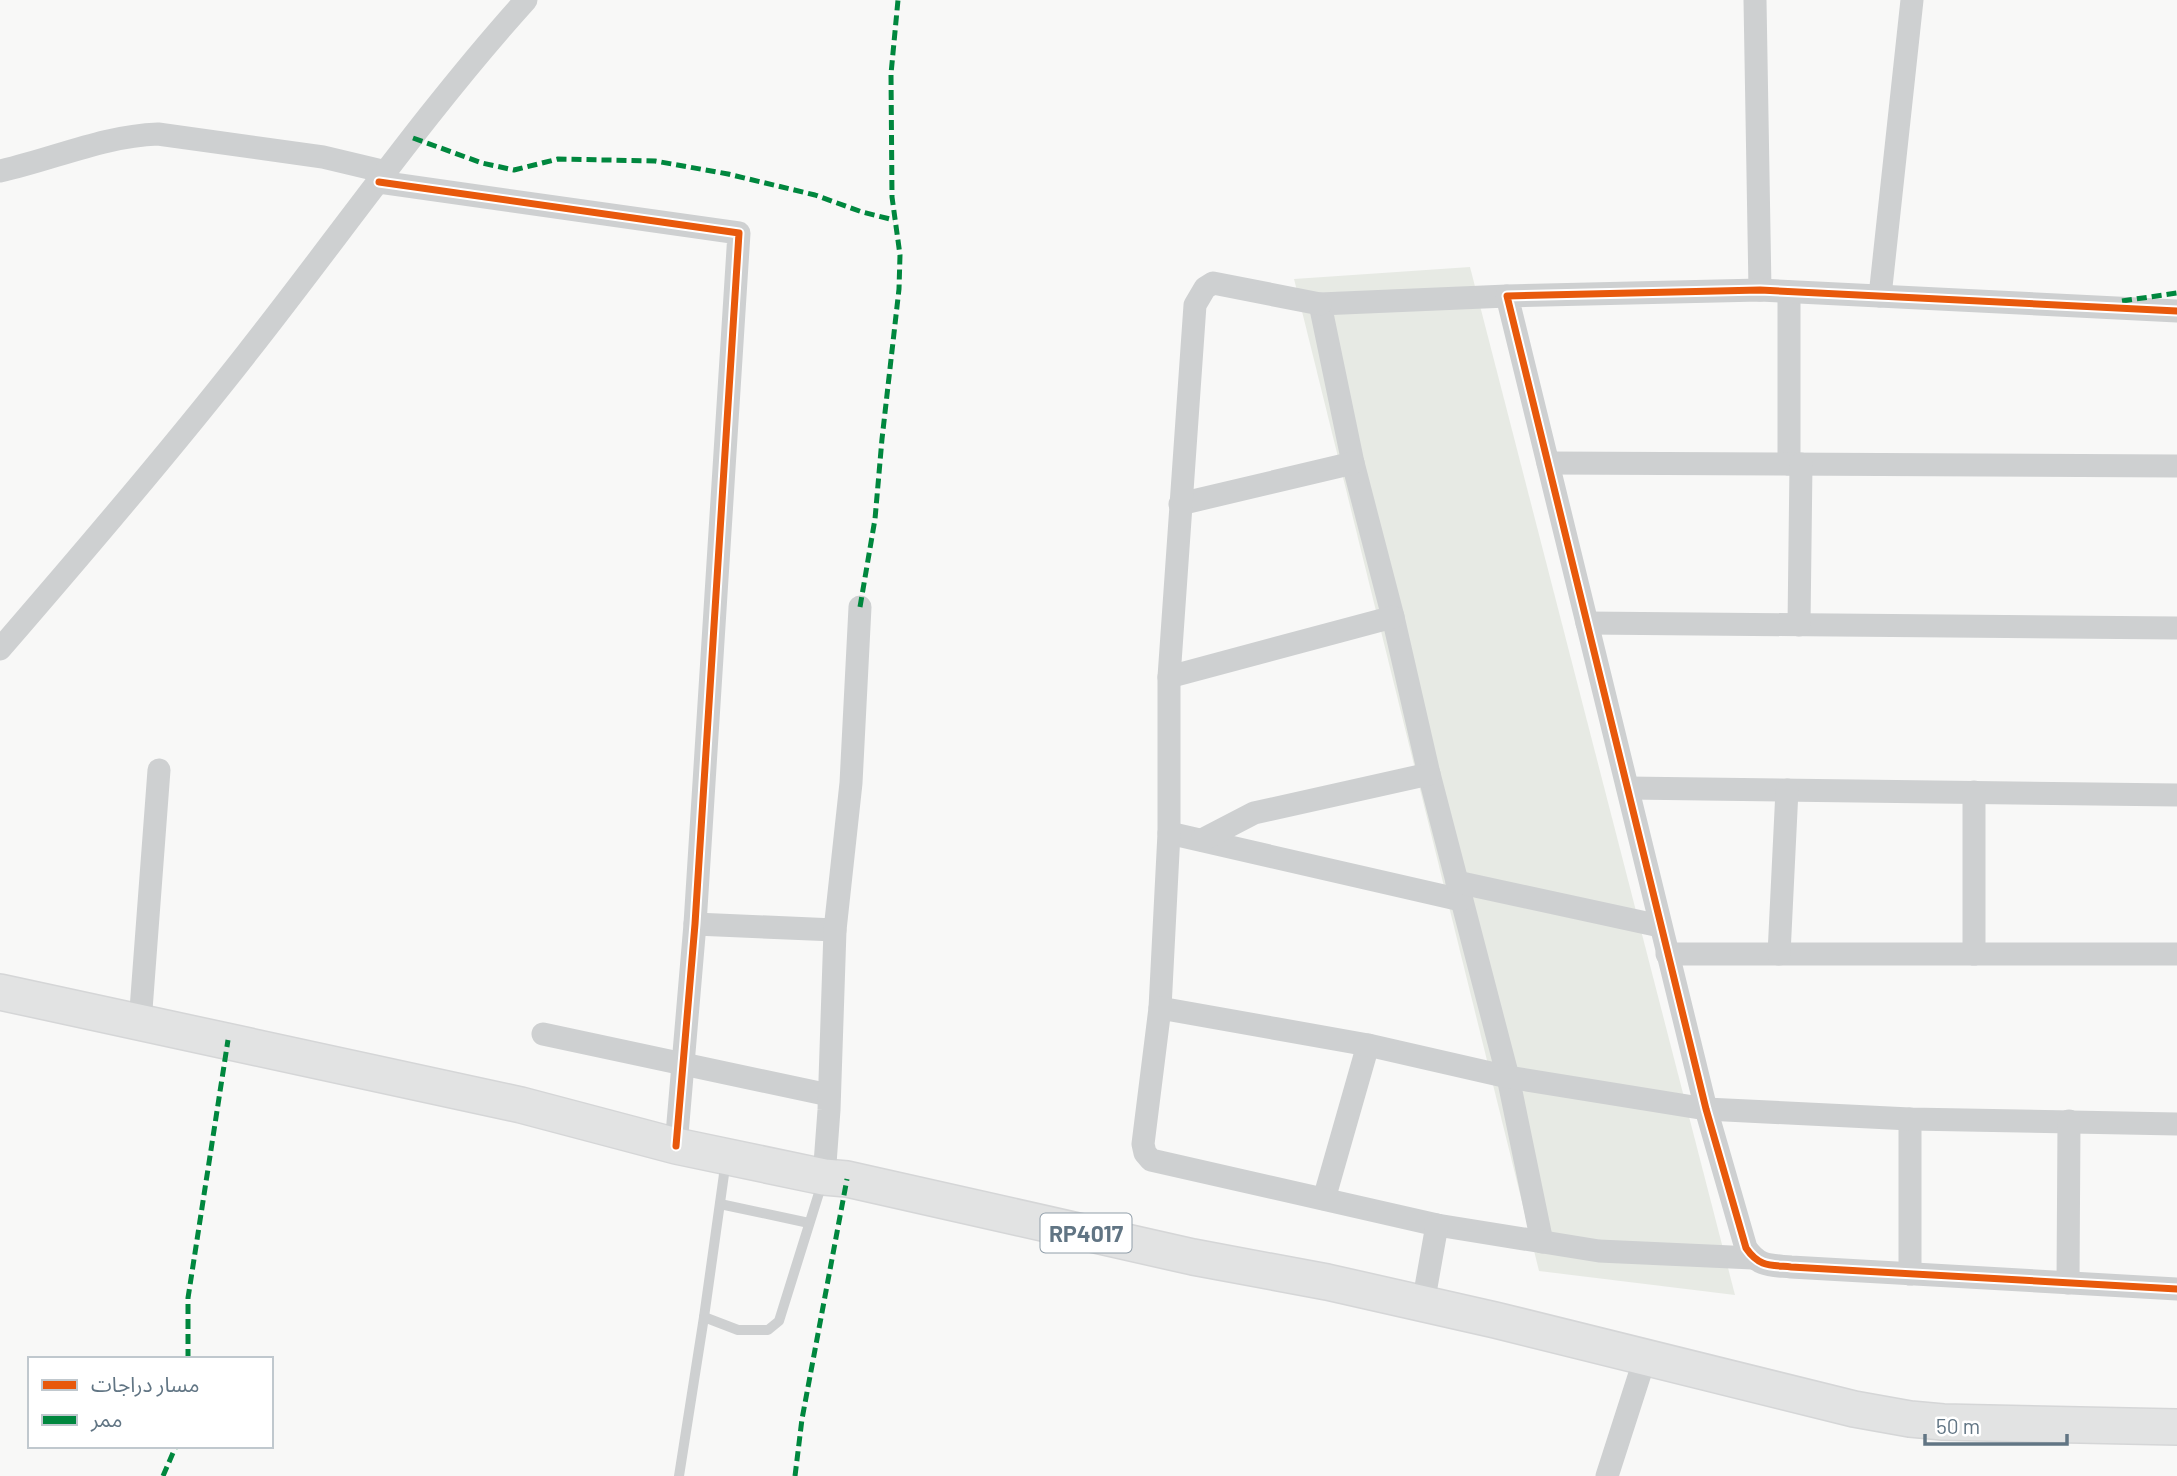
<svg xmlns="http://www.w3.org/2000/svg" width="2177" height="1476" viewBox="0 0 2177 1476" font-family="Barlow,'Noto Sans Arabic',sans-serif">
<rect width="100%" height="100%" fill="#f8f8f7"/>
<path fill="#e7eae4" d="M 1470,267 L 1735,1295 L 1539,1271 L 1294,279 Z"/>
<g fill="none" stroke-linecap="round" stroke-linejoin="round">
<defs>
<path id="primary" d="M 0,992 L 521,1105 L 676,1146 L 824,1177 L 847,1179 L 1193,1257 L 1327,1282 L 1495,1320 L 1854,1409 L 1910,1419 L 1943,1422 L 2177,1427"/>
</defs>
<use href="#primary" stroke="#d5d6d7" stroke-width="38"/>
<g stroke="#ced0d1" stroke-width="10">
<path d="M 720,1204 L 809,1223"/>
<path d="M 704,1317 L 738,1330 L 768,1330 L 779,1321 L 823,1180"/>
<path d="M 679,1476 L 704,1317 L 726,1160"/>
</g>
<g stroke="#ced0d1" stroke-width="23">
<path d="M 1755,0 L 1760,290"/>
<path d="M 0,171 C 54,159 103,136 158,134 L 323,157 L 386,172"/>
<path d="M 379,182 L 739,233 L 695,924 L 676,1146"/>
<path d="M 1789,292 L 1789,464"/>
<path d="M 1507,296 L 1320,304 L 1353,463 L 1393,617 L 1429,774 L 1508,1077 L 1542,1242"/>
<path d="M 1880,296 L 1912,0"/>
<path d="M 2177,311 L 1760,290 L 1507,296 L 1706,1109 L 1746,1248 C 1759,1267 1770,1265 1791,1267 L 2177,1289"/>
<path d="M 1548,463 L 2177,466"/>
<path d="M 1180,504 L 1353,463"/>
<path d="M 1587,623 L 2177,628"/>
<path d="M 1799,625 L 1801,464"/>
<path d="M 0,649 C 84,552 168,454 247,353 C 340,235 426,111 526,0"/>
<path d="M 1169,677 L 1393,617"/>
<path d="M 1628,788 L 2177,795"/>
<path d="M 1974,792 L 1974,954"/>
<path d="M 1169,833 L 1461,900"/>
<path d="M 1202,840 L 1254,813 L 1429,774"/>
<path d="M 1457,882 L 1660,926"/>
<path d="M 695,924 L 835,930"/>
<path d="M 1667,954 L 2177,954"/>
<path d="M 1779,954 L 1787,790"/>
<path d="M 1160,1008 L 1169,833 L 1169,677 L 1195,305 L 1205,288 L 1213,283 L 1320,304"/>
<path d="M 140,1023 L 159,770"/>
<path d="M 543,1034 L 829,1095"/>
<path d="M 1910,1119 L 1910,1274"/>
<path d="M 824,1177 L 829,1110 L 835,930 L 851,783 L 860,607"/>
<path d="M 1324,1199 L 1368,1045"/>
<path d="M 1753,1258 L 1599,1251 L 1437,1225 L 1151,1160 L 1145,1153 L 1143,1144 L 1160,1008 L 1368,1045 L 1508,1077 L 1706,1109 L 1910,1119 L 2177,1124"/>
<path d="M 2068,1283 L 2069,1121"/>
<path d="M 1423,1304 L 1437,1225"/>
<path d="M 1607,1476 L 1645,1358"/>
</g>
<use href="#primary" stroke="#e2e3e3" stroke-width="35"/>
<g stroke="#00873e" stroke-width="5" stroke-dasharray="10 5" stroke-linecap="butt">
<path d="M 413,138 L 482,163 L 514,170 L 558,159 L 655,161 L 728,174 L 815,195 L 862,212 L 894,220"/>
<path d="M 2122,301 L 2177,293"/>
<path d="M 860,607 L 875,519 L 882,439 L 899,289 L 900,255 L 892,197 L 891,74 L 898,0"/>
<path d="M 188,1359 L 188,1298 L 228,1040"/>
<path d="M 163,1476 L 176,1446"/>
<path d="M 795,1476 L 802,1419 L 847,1179"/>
</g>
<defs>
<g id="cycleway">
<path d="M 379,182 L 739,233 L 695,924 L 676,1146"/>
<path d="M 2177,311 L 1760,290 L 1507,296 L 1706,1109 L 1746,1248 C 1759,1267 1770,1265 1791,1267 L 2177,1289"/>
</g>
</defs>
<use href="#cycleway" stroke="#fff" stroke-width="11"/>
<use href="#cycleway" stroke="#e8590c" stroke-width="7"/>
</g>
<g text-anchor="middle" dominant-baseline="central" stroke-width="7" stroke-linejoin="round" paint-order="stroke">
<rect fill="#fff" stroke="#909ea9" stroke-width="2" x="1040.5" y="1213.5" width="91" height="39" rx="5"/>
<g font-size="23" font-weight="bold" fill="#617584">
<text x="1086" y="1233">RP4017</text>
</g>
</g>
<rect x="28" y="1357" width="245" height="91" fill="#ffffff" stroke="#c0c8ce" stroke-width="2"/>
<rect x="42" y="1380" width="35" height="10" fill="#e8590c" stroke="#c0c8ce" stroke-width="2"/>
<text x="91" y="1392" font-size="21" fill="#617584">مسار دراجات</text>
<rect x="42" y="1415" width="35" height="10" fill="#00873e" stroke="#c0c8ce" stroke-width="2"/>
<text x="91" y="1427" font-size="21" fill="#617584">ممر</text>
<path d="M1925 1434v10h142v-10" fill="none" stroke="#617584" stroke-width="3.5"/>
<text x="1936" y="1434" font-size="21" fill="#617584" stroke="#ffffff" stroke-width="5" paint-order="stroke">50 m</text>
</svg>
